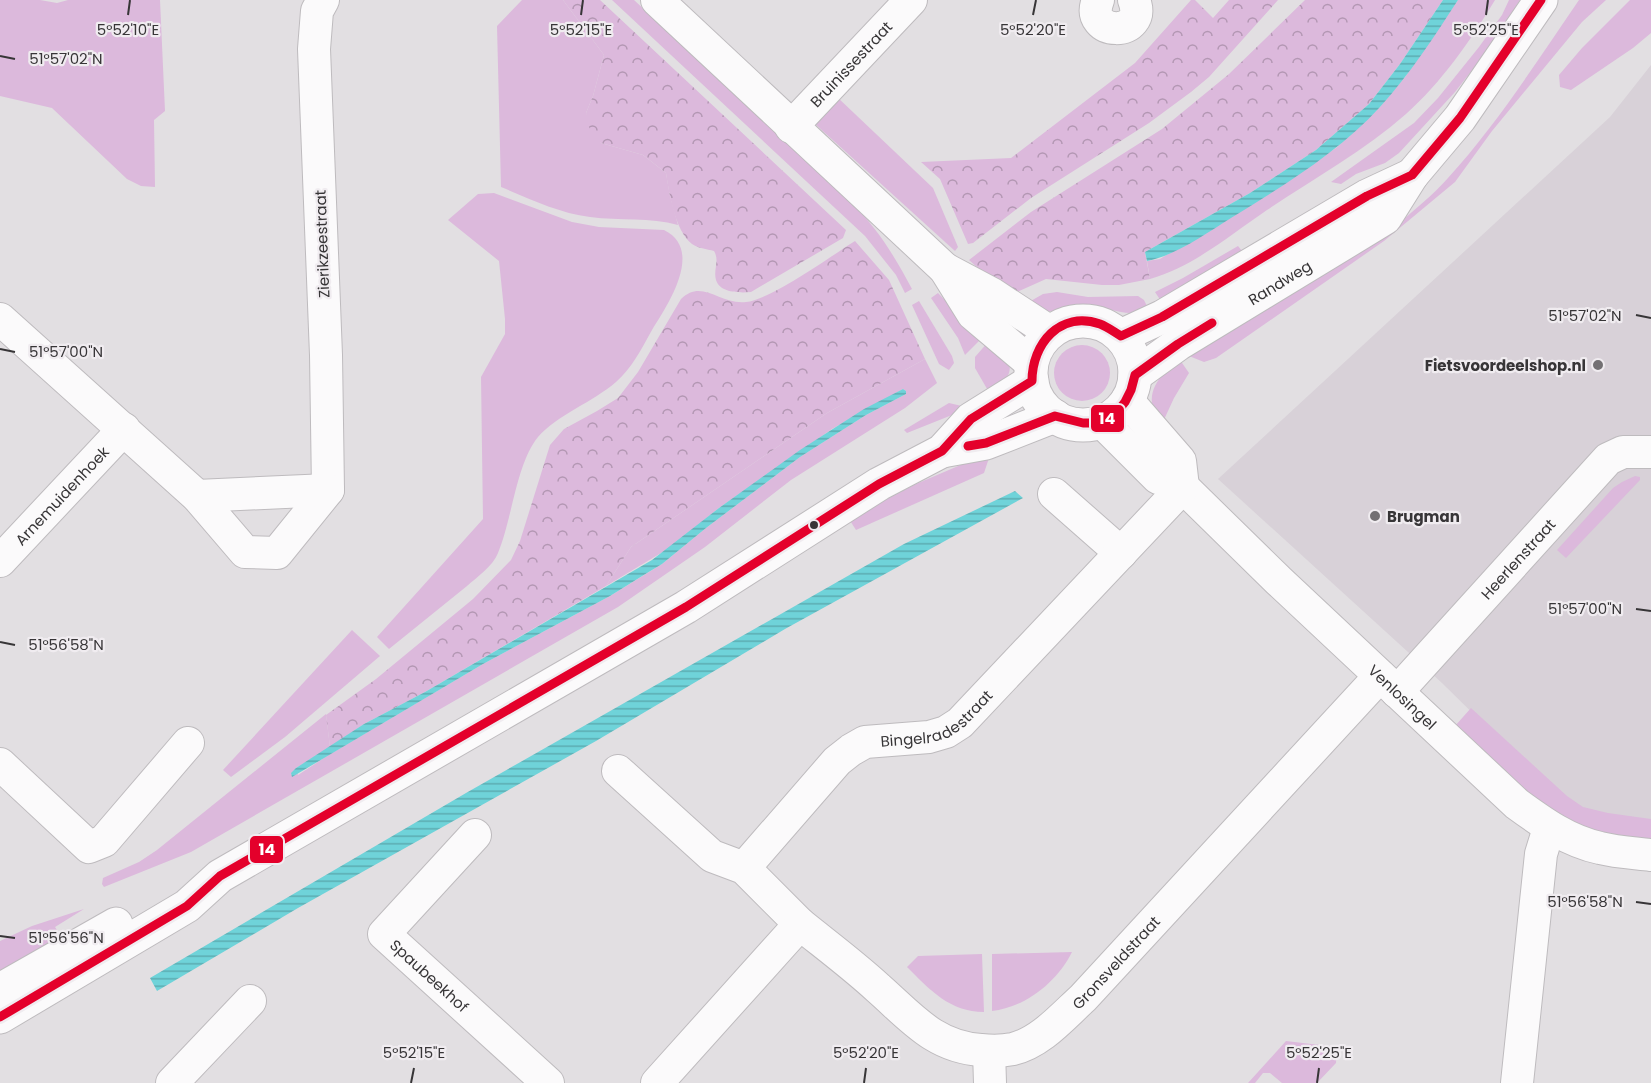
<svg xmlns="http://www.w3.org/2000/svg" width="1651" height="1083" viewBox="0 0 1651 1083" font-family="Poppins,sans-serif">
<defs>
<pattern id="forest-crowns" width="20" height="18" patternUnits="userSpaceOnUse" patternTransform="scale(1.5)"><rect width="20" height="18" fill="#dcb9dc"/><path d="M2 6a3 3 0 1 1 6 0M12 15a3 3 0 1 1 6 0" fill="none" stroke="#b397b3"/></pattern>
<pattern id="water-rules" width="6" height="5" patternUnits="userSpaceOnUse" patternTransform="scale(1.5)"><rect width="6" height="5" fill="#6fd3d9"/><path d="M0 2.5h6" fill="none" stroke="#5cacb1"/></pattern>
</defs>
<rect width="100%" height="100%" fill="#e2dfe2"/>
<path fill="#d8d1d8" d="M 1651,65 L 1651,829 L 1576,815 L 1442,683 L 1218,479 L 1610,117 Z"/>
<g fill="#dcb9dc">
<path d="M 0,0 L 40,0 L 57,3 L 68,0 L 160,0 L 165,111 L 154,120 L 155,187 L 141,186 L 127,179 L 52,108 L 0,96 Z"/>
<path d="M 522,0 L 563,0 L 604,55 L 593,96 L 586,113 L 601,143 L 643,155 L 666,173 L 670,196 L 678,225 C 650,217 620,221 590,217 C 559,213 530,199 501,187 L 497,26 Z"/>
<path d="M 612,0 L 634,0 L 852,203 C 878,229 895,257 912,289 L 905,293 L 896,275 L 865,236 Z"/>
<path d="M 1458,0 L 1495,0 C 1471,40 1441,83 1406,114 C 1364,151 1313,179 1267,210 C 1230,235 1193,267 1150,279 L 1147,261 L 1160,259 L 1336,148 L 1379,108 L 1405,77 Z"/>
<path d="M 1509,0 L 1520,0 L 1483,56 L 1455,92 L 1399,153 L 1385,163 L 1356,174 L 1341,184 L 1331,182 L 1414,123 L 1438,98 L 1479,47 L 1502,15 Z"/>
<path d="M 1579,0 L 1606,0 L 1582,22 L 1492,131 L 1455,182 L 1384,241 L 1216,358 L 1204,362 L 1189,356 L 1397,225 C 1414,210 1433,195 1448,178 C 1498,123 1537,61 1579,0 Z"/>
<path d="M 1630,0 L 1651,0 L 1651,33 L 1633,48 L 1571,90 L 1560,87 L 1559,75 L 1582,48 Z"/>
<path d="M 836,96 L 933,188 L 958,247 L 955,251 L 814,123 Z"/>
<path d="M 494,193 L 572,222 L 599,227 L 664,230 C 705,250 667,306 652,330 C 642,348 632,368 616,382 C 593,402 557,415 538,437 C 516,464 512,520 498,553 C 493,566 477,577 467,586 C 441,607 415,628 389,649 L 377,637 L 483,519 L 481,377 L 505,334 L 505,319 L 499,261 L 448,220 L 478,194 Z"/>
<path d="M 1238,246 L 1246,256 L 1163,304 L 1155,292 L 1183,278 Z"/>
<path d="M 1057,292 L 1088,297 L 1138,296 L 1144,300 L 1149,310 C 1121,320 1104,302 1079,305 C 1068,307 1058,312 1046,311 C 1040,310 1034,305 1029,302 L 1043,294 Z"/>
<path d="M 938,293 L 982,338 L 965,355 L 958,338 L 931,298 Z"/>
<path d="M 919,301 L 952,356 L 954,363 L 949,370 L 939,364 L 912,305 Z"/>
<path d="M 989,341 C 1015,364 1018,371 990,394 L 975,368 L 975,357 Z"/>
<circle cx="1082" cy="373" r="28"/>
<path d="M 925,359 L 937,383 L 905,408 L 791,480 L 705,547 L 618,607 L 191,852 L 104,887 L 102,884 L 103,878 L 139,862 L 157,850 L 326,714 L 330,747 L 296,768 L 298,775 L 327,756 L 483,664 L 610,596 L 662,564 L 706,528 L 800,457 L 866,415 L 906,394 L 906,391 L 903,389 L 832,429 L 719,508 L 671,547 L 606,586 L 631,547 L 827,413 Z"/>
<path d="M 1180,360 L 1189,373 L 1174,398 L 1162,424 C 1159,419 1154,413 1153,407 C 1147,387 1166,369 1180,360 Z"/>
<path d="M 949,403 L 966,407 L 952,415 L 907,433 L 904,430 Z"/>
<path d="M 991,452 L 984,473 L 856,530 L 849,519 L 916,484 Z"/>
<path d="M 1635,476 L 1640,477 L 1640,480 L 1566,558 L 1557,550 L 1613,488 L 1622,482 Z"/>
<path d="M 352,630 L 380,656 L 285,737 L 231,777 L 223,770 Z"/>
<path d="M 1471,708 L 1567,796 L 1583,807 L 1608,813 L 1651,819 L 1651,842 C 1628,839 1601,836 1579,826 C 1531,805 1493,762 1455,726 Z"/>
<path d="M 84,909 L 55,927 L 64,941 L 0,979 L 0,941 L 32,926 Z"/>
<path d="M 1072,952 C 1057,982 1026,1007 992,1011 L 992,954 Z"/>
<path d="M 982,954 L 984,1012 C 950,1012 930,990 907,967 L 918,956 Z"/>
<path d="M 1286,1041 L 1337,1047 L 1336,1063 L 1317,1083 L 1282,1083 L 1270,1073 L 1263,1073 L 1255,1083 L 1248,1083 Z"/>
</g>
<g fill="url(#forest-crowns)">
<path d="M 563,0 L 600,0 L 846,230 L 843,238 L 751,292 C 740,293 720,293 716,280 C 713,269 720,261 714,251 C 707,249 697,248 692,244 C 675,231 669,193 666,173 L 643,155 L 601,143 L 590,131 L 586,113 L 593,96 L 604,55 Z"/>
<path d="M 1191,0 L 1195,0 L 1213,18 L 1229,0 L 1278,0 L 1209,77 L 1191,92 L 1149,123 L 1031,198 L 973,243 L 968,244 L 940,179 L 921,162 L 1011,158 L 1135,63 Z"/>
<path d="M 1305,0 L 1443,0 L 1400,64 L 1369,104 L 1316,150 L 1250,193 L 1145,252 L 1150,279 L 1119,285 L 1102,285 L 1046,279 L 1017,292 L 1005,292 L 969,260 L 1031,212 L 1162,129 L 1229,74 Z"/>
<path d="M 855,241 L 889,280 L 925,359 L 827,413 L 631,547 L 606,586 L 425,692 L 364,724 L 330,747 L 326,715 L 376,679 L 473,599 L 511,560 L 520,541 L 550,445 L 564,429 L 597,411 L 618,398 L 638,372 L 681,299 C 702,278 720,305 746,302 C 772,299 831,256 855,241 Z"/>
</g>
<g fill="url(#water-rules)">
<path d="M 1443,0 L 1458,0 C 1434,37 1410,74 1380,107 C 1339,152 1283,186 1231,218 C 1205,234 1177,255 1147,261 L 1145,252 L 1250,193 L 1316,150 L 1369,104 L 1400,64 Z"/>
<path d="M 903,389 L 906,391 L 906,394 L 866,415 L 800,457 L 706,528 L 662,564 L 647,573 L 610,596 L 483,664 L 292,777 L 291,773 L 296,768 L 364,724 L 425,692 L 652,560 L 719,508 L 800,450 L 864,409 Z"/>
<path d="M 1015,491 L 1023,498 L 785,629 L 596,741 L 298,908 L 157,991 L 150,978 L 466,793 L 904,544 Z"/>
</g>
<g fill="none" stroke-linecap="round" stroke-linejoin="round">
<defs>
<g id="street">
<path d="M 657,0 L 945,269 L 973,314 L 1032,364"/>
<path d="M 1098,0 C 1083,37 1149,38 1134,0"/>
<path id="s1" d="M 791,127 L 911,0"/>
<path d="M 945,269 L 992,294 L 1050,332"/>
<path d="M 0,319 L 197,496 L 245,552 L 277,553 L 328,490 L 326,355 L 314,49 L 317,11 L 323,0"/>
<path d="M 1127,400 L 1180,461 L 1183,487"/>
<path id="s2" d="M 1101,421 L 1158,478 L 1183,487 L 1279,581 L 1517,804 C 1543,823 1568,841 1600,848 C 1616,852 1634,853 1651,855"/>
<path d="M 1054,494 L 1121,553"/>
<path d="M 197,496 L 328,490"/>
<path id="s3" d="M 0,561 L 124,429"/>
<path id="s4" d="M 1397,692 L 1608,459 L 1623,452 L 1651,452"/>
<path d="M 0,764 L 89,847 L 104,841 L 188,743"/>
<path d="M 618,771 L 712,856 L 744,868 L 800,924 L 657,1083"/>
<path id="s5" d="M 475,835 L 384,934 L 548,1083"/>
<path id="s6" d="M 744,868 L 837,761 L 851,750 L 865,742 L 929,737 L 946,732 L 960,723 L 1183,487"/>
<path id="s7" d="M 800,924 C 826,945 853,965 878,988 C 911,1017 934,1047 981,1050 C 991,1051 1003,1051 1013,1049 C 1041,1042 1062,1017 1083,998 L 1380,676"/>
<path d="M 989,1051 L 990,1083"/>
<path d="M 172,1083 L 250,1001"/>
<path d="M 1517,1083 L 1541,854 L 1549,828"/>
</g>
<g id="secondary">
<circle cx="1083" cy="373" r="52"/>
<path d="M 1121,336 L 1162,317 L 1367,196 L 1412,175"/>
<path id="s8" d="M 1135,375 L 1178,344 L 1385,218 L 1412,175 L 1460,118 L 1541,0"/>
<path d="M 942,451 L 986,443 L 1055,416"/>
<path d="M 0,990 L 116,924"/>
<path d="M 0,1017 L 187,906 L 220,876 L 686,607 L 879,484 L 942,451 L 971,419 L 1032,381"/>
</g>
</defs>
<use href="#street" stroke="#bebbbe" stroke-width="34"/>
<use href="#secondary" stroke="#bebbbe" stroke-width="35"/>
<use href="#street" stroke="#fbfafb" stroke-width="32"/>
<use href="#secondary" stroke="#fbfafb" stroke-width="33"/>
<defs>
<g id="bus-1">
<path d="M 968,446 L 986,443 L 1055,416 L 1083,423 L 1096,423 L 1107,419 L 1117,412 L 1125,402 L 1131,390 L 1135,375 L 1178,344 L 1212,323"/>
<path d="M 0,1017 L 187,906 L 220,876 L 686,607 L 879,484 L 942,451 L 971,419 L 1032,381 C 1032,344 1060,310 1100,324 C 1108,327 1114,332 1121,336 L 1162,317 L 1367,196 L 1412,175 L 1460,118 L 1541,0"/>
</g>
</defs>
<use href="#bus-1" stroke="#f0ecf0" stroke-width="14"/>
<use href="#bus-1" stroke="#e4002b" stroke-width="9"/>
</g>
<path fill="none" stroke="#373537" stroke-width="2" d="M 128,15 L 130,0M 581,15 L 583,0M 1033,15 L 1036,0M 1486,15 L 1488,0M 0,56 L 15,59M 1636,315 L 1651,318M 0,349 L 15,352M 1636,609 L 1651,611M 0,642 L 15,645M 1636,902 L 1651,904M 0,936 L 15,938M 411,1083 L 414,1068M 864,1083 L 866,1068M 1317,1083 L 1319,1068"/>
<g fill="#737073" stroke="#f0ecf0" stroke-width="2">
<circle cx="1598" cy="365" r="6"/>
<circle cx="1375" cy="516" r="6"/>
</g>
<circle fill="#373537" stroke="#f0ecf0" stroke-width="2" cx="814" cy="525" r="5"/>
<g text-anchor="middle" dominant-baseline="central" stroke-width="4.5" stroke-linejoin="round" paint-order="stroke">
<g font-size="15" fill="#373537" stroke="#f0ecf0">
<text stroke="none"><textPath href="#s1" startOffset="87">Bruinissestraat</textPath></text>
<text transform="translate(322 244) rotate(-92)">Zierikzeestraat</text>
<text stroke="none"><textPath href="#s8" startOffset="172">Randweg</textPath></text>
<text stroke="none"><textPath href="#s3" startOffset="90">Arnemuidenhoek</textPath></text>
<text stroke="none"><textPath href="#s4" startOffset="180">Heerlenstraat</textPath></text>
<text stroke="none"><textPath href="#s2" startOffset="411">Venlosingel</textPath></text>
<text stroke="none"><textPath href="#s6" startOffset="254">Bingelradestraat</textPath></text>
<text stroke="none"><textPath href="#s7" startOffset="392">Gronsveldstraat</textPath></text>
<text stroke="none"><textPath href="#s5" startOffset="196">Spaubeekhof</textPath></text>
</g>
<g font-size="15" font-weight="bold" fill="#373537" stroke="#f0ecf0" text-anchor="end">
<text x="1586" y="365">Fietsvoordeelshop.nl</text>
<text x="1387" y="516" text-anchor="start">Brugman</text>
</g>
</g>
<g font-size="15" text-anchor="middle" fill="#373537" stroke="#f0ecf0" stroke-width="4.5" stroke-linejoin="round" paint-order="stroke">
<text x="581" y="35">5°52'15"E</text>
<text x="1033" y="35">5°52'20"E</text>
<text x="1486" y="35">5°52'25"E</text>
<text x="128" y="35">5°52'10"E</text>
<text x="66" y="64">51°57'02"N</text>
<text x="1585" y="321">51°57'02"N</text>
<text x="66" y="357">51°57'00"N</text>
<text x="1585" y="614">51°57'00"N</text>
<text x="66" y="650">51°56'58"N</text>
<text x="1585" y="907">51°56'58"N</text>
<text x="66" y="943">51°56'56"N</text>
<text x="414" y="1058">5°52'15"E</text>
<text x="866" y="1058">5°52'20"E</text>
<text x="1319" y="1058">5°52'25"E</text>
</g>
<g stroke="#f0ecf0" stroke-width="2">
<rect x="1090" y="404" width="35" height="29" rx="6" fill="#e4002b"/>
<rect x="249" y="835" width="35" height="29" rx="6" fill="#e4002b"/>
</g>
<g font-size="16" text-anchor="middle" font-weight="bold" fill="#fff">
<text x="1107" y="424">14</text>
<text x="267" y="855">14</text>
</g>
</svg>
